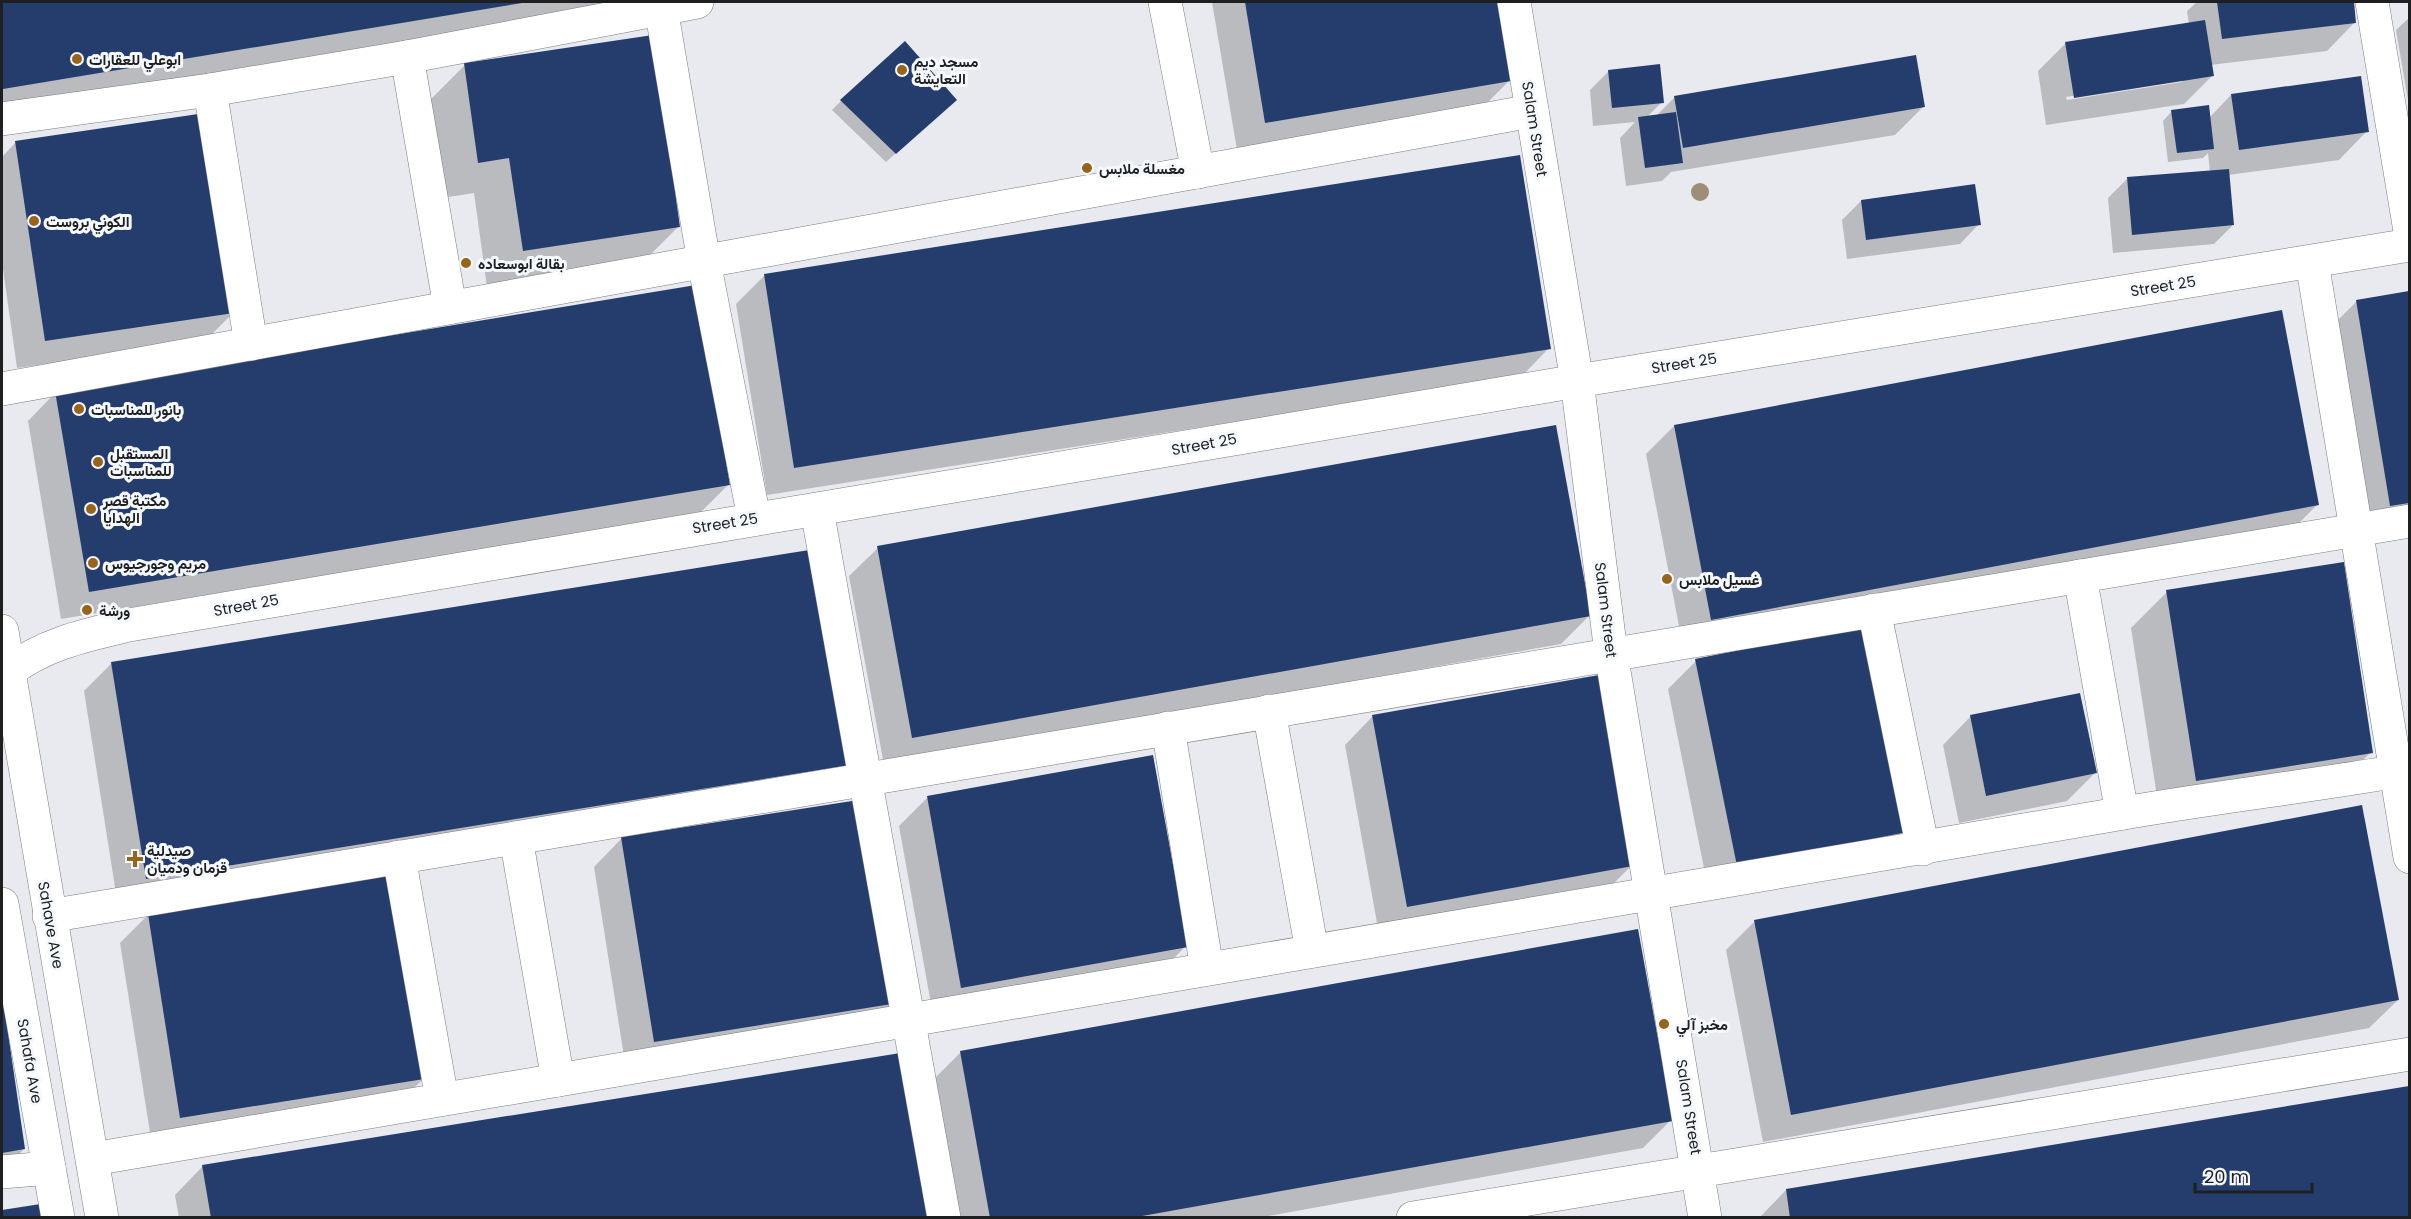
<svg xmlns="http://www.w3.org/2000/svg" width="2411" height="1219" viewBox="0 0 2411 1219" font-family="Poppins,Vazirmatn,sans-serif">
<rect width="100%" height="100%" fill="#e8eaef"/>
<g fill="#0003" fill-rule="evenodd">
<path d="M 2,2 L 623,2 L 614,10 L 2,112 Z"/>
<path d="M 1212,2 L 1495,2 L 1509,81 L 1481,109 L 1237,150 Z"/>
<path d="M 2197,2 L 2352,2 L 2355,22 L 2327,51 L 2210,65 L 2212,76 L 2184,104 L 2046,125 L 2038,71 L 2066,43 L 2189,24 L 2187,11 ZM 2182,79 L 2182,82 L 2067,100 L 2066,97 Z"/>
<path d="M 2410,17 L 2410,112 L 2396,30 Z"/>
<path d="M 465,65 L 678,227 L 642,263 L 487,287 L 474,193 L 442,198 L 429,101 Z"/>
<path d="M 1609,71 L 1662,102 L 1647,117 L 1656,116 L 1675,97 L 1923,107 L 1895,135 L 1671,172 L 1662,181 L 1626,186 L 1620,138 L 1635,122 L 1593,126 L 1590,90 Z"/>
<path d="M 2231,95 L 2367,131 L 2339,160 L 2228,175 L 2233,225 L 2214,244 L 2113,253 L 2108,198 L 2127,179 L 2210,172 L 2208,153 L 2203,158 L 2168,162 L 2163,121 L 2172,111 L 2209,118 Z"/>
<path d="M 841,101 L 946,109 L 886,162 L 832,110 Z"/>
<path d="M 16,142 L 233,313 L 205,341 L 17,368 L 2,262 L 2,157 Z"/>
<path d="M 1861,201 L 1979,224 L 1960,244 L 1847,259 L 1842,220 Z"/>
<path d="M 764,276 L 1549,348 L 1521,377 L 767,495 L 736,304 Z"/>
<path d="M 2410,292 L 2410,526 L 2363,533 L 2329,329 L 2357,301 Z"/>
<path d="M 56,392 L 728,485 L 700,513 L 61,619 L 28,421 Z"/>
<path d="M 1674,426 L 2318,504 L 2290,532 L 1683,647 L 1646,454 Z"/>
<path d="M 878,548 L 1589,616 L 1561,644 L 884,765 L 849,576 Z"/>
<path d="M 2167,592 L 2371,752 L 2335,788 L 2160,816 L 2131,628 Z"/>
<path d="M 1696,661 L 1905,831 L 1877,860 L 1709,893 L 1668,689 Z"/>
<path d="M 112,663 L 855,764 L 826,792 L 118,906 L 84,691 Z"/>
<path d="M 1373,716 L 1631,866 L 1603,894 L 1379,934 L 1345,745 Z"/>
<path d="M 1971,716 L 2095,773 L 2067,801 L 1959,823 L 1943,745 Z"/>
<path d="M 927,798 L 1186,946 L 1158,974 L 933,1015 L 899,826 Z"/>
<path d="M 2361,807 L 2398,1000 L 2369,1028 L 1763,1142 L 1726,950 L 1754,922 Z"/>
<path d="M 622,838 L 896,1003 L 868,1031 L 626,1069 L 594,867 Z"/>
<path d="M 148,915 L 423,1079 L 395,1107 L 152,1145 L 120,943 Z"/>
<path d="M 2,995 L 24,1149 L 2,1171 Z"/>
<path d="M 961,1052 L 1671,1120 L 1643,1148 L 1257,1218 L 957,1218 L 933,1080 Z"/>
<path d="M 2410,1088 L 2410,1218 L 1759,1218 L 1786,1190 Z"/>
<path d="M 203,1166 L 938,1218 L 179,1218 L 175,1195 Z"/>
</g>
<g fill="#253d6c">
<path d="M 2,2 L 522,2 L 522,3 L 3,89 Z"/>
<path d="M 1245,2 L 1497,2 L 1511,81 L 1265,123 Z"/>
<path d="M 2217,2 L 2354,2 L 2356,23 L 2222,39 Z"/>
<path d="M 2205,20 L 2214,76 L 2074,98 L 2065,42 Z"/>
<path d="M 653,35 L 680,227 L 523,251 L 509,158 L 478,163 L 464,63 Z"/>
<path d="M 905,41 L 957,100 L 896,154 L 840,100 Z"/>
<path d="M 1916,55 L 1925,107 L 1683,148 L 1674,96 Z"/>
<path d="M 1660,64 L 1664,103 L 1612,108 L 1608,70 Z"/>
<path d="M 2361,76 L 2369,132 L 2239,150 L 2231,94 Z"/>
<path d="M 2209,105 L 2214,149 L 2177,153 L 2171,110 Z"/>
<path d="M 1676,112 L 1683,163 L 1645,168 L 1638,117 Z"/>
<path d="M 205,113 L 234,313 L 45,341 L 15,141 Z"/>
<path d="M 1520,155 L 1551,349 L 794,468 L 764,274 Z"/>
<path d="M 2229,169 L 2234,225 L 2132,235 L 2127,177 Z"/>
<path d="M 1975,184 L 1981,225 L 1866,240 L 1861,200 Z"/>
<path d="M 696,285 L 730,485 L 89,592 L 55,391 Z"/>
<path d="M 2409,291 L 2409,503 L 2390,506 L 2356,300 Z"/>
<path d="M 2282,310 L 2319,505 L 1711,620 L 1674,425 Z"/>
<path d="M 1556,425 L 1591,616 L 912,738 L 877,546 Z"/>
<path d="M 822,548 L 856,764 L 146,879 L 111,662 Z"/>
<path d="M 2344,562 L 2373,753 L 2196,781 L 2166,590 Z"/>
<path d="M 1865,625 L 1907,832 L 1737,866 L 1695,659 Z"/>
<path d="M 1599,675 L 1633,866 L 1407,907 L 1372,715 Z"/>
<path d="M 2080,693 L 2097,773 L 1986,796 L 1970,715 Z"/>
<path d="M 1153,755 L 1188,947 L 961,988 L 927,796 Z"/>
<path d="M 865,799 L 898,1003 L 654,1042 L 621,837 Z"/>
<path d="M 2362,805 L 2399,1000 L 1791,1115 L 1754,920 Z"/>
<path d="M 392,875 L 424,1079 L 180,1118 L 148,914 Z"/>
<path d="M 1638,929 L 1673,1121 L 1131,1218 L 990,1218 L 960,1051 Z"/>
<path d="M 2,992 L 25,1149 L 2,1153 Z"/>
<path d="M 913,1051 L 939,1218 L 211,1218 L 202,1165 Z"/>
<path d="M 2409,1086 L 2409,1218 L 1790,1218 L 1786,1189 Z"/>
<path d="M 47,1203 L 50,1218 L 2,1218 L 2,1210 Z"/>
</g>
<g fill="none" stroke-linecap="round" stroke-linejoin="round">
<defs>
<g id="street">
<path d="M 660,2 L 704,262 L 754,518"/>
<path d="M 1165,2 L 1198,172"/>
<path d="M 2372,2 L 2410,231"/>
<path d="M 407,57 L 450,307"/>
<path d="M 210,90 L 251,344"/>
<path d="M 2,119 L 210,90 L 407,57 L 697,2"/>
<path d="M 2312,262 L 2410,857"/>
<path d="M 2,389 L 1532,111"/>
<path d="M 817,510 L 944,1218"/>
<path d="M 2080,576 L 2122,813"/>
<path d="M 1874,610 L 1923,849"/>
<path d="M 1269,711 L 1312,951"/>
<path d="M 1168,728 L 1207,969"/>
<path d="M 516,838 L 558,1080"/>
<path d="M 399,857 L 442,1099"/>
<path d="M 49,916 L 2410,521"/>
<path d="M 93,1159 C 768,1044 1443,930 2118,814 C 2215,797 2313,786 2410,769"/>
<path d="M 2,1172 L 49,1168"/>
<path d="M 1413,1218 L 2410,1054"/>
</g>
<g id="secondary">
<path d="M 1514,2 L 1577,381 L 1611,653 L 1705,1218"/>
<path d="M 2,631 L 102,1218"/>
<path d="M 8,672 C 43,644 86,635 129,625 L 1577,381 L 2410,245"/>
<path d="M 2,904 L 58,1218"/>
</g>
</defs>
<use href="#street" stroke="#7a7c80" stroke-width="34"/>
<use href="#secondary" stroke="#7a7c80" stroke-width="34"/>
<use href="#street" stroke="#fff" stroke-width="33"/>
<use href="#secondary" stroke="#fff" stroke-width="33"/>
</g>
<circle fill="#9d8d79" cx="1700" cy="192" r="9"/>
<g fill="#986419" stroke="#f5f8fc" stroke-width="2">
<circle cx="77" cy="59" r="6"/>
<circle cx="902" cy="70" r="6"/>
<circle cx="1087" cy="168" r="6"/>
<circle cx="34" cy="221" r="6"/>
<circle cx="466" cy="263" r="6"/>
<circle cx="79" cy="409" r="6"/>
<circle cx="98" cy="462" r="6"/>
<circle cx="91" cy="509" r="6"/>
<circle cx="93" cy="563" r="6"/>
<circle cx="1667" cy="579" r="6"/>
<circle cx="87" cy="610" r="6"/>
<path d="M132 850h6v6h6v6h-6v6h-6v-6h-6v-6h6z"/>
<circle cx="1664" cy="1024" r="6"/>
</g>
<g text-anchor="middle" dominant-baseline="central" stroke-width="6" stroke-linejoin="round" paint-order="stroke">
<g font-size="15" font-weight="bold" fill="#1e1f21" stroke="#f5f8fc" text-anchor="start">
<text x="89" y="59">ابوعلي للعقارات</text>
<text x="914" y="61">مسجد ديم<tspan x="914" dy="17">التعايشة</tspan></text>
<text x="1099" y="168">مغسلة ملابس</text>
<text x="46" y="221">الكوني بروست</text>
<text x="478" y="263">بقالة ابوسعاده</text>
<text x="91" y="409">بانور للمناسبات</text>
<text x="110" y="453">المستقبل<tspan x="110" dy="17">للمناسبات</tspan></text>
<text x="103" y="500">مكتبة قصر<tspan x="103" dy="17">الهدايا</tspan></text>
<text x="105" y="563">مريم وجورجيوس</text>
<text x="1679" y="579">غسيل ملابس</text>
<text x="99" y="610">ورشة</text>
<text x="147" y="850">صيدلية<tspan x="147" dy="17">قزمان ودميان</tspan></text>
<text x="1676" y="1024">مخبز آلي</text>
</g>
<g font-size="15" fill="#1e1f21" stroke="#f5f8fc">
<text transform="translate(1535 129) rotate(81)">Salam Street</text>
<text transform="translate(2163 286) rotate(-9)">Street 25</text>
<text transform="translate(1684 363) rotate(-9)">Street 25</text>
<text transform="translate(1204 444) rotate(-10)">Street 25</text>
<text transform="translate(725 523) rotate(-9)">Street 25</text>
<text transform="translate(246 605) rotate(-10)">Street 25</text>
<text transform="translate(1606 610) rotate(83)">Salam Street</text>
<text transform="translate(51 925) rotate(80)">Sahave Ave</text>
<text transform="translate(30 1061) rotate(80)">Sahafa Ave</text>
<text transform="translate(1689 1107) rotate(81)">Salam Street</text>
</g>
</g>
<rect width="2411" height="1219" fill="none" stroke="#1e1f21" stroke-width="6"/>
<path d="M2195 1183v9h117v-9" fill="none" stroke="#1e1f21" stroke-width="3"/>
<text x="2204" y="1183" font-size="18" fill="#1e1f21" stroke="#f5f8fc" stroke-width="4.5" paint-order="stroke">20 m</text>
</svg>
